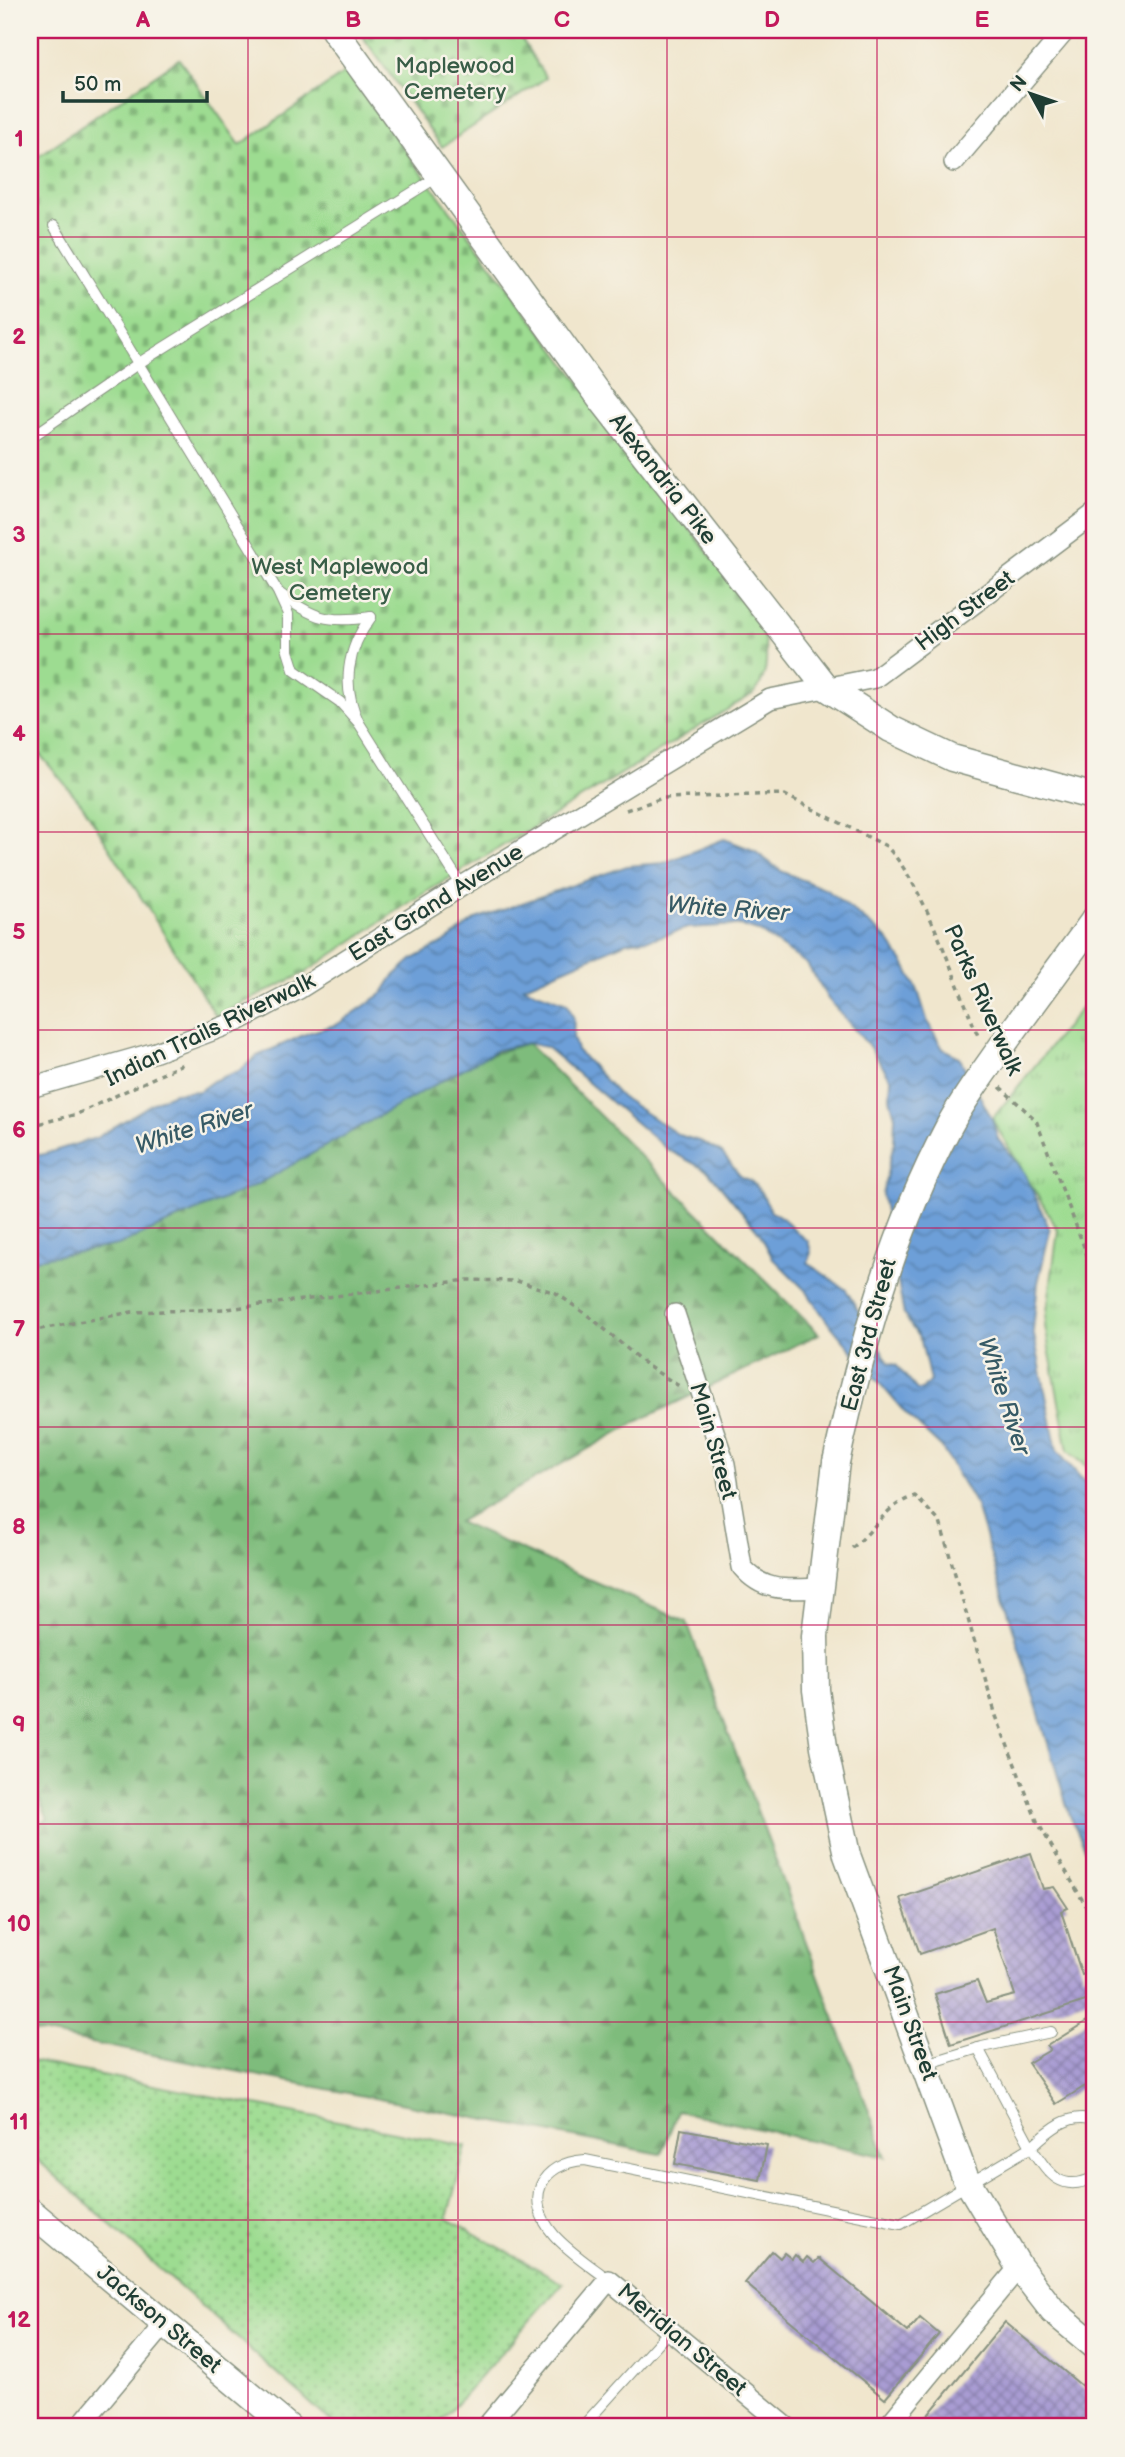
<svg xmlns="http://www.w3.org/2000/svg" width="1125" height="2457" viewBox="0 0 1125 2457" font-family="'Balsamiq Sans',sans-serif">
<defs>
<pattern id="grass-dots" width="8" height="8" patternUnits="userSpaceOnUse" patternTransform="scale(1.75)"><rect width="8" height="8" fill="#9ddc91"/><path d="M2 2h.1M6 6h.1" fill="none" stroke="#7fb477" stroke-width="1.8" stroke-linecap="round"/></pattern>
<pattern id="forest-firs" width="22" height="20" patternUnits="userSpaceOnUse" patternTransform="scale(1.75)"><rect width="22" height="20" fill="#7ebc7b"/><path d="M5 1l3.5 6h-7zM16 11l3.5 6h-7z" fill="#679a66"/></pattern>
<pattern id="cemetery-stones" width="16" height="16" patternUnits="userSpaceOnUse" patternTransform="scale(1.75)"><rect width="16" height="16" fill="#9ddc91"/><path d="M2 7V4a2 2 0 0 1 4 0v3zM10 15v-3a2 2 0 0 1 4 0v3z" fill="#7fb477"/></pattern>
<pattern id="park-tufts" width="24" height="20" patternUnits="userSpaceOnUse" patternTransform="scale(1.75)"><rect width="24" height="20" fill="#9ddc91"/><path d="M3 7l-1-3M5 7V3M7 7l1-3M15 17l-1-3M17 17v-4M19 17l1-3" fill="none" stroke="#7fb477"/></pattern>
<pattern id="water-waves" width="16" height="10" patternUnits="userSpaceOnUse" patternTransform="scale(1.75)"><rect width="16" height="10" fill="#6d9fd8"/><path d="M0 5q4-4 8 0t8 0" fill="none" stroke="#5983b0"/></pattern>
<pattern id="building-cross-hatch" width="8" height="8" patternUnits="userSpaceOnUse" patternTransform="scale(1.75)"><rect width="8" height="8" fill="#a99cd3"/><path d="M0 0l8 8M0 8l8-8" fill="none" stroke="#8980ac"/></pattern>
</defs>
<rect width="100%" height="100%" fill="#f7f3e8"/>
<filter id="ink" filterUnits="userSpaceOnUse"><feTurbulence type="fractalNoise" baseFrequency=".0143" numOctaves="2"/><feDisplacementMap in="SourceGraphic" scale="14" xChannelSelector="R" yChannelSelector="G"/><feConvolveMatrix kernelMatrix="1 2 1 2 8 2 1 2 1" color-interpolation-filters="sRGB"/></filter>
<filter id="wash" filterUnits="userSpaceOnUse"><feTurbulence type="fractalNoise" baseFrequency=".00686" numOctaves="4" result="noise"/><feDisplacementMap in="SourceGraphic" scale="28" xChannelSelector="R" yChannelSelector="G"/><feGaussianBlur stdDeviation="1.57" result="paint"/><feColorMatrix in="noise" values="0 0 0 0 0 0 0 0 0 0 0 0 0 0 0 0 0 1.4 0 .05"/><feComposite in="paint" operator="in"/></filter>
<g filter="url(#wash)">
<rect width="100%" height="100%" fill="#f0e6cd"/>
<path fill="url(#grass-dots)" stroke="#5e8c62" stroke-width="2" d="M 30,2061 L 466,2146 L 447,2218 L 563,2283 L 436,2427 L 337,2427 L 30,2153 Z"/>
<path fill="url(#forest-firs)" stroke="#4e7c58" stroke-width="2" d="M 527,1043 L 819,1334 L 640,1420 L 458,1522 L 687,1622 L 886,2157 L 678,2111 L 661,2154 L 30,2031 L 30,1829 L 48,1819 L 30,1780 L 30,1202 Z"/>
<g fill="url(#cemetery-stones)" stroke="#5e8c62" stroke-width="2">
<path d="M 358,30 L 516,30 L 546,78 L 442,147 Z"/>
<path d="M 179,59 L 240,145 L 346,72 L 752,611 C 767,635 774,671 753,694 L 410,902 L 305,973 L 216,1016 L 82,804 L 30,743 L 30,162 Z"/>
</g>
<path fill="url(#park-tufts)" stroke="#5e8c62" stroke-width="2" d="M 1095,991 L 1095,1473 L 1068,1451 L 1045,1326 L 1058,1230 L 992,1119 Z"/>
<path fill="url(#water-waves)" stroke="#466e86" stroke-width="2" fill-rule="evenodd" d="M 724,839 L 753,850 L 781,871 L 827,890 L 886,937 L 905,965 L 918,991 L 928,1023 L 943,1049 L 959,1057 L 992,1119 L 998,1139 L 1024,1172 L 1050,1230 L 1038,1283 L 1033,1330 L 1057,1451 L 1080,1477 L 1095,1487 L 1095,1869 L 1070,1816 L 976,1506 L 942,1448 L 906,1414 L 826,1320 L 807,1292 L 772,1257 L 759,1232 L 708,1171 L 668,1150 L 546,1047 L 527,1043 L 497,1050 L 256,1185 L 118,1245 L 30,1260 L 30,1154 L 41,1155 L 96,1138 L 158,1100 L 174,1093 L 199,1091 L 213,1081 L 239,1071 L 257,1056 L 308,1033 L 338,1024 L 383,993 L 393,977 L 413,959 L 447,941 L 476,919 L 627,866 L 664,863 ZM 739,925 L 758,931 L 807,964 L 828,999 L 869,1046 L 891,1079 L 890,1098 L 895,1116 L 894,1143 L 882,1195 L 904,1315 L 921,1341 L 930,1381 L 922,1390 L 917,1390 L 896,1365 L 889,1363 L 846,1290 L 808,1263 L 811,1252 L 808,1241 C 794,1232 786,1217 771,1212 L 761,1192 L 751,1181 L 741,1177 L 722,1153 L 702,1142 L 679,1135 L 621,1097 L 577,1050 L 573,1037 L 574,1019 L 567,1003 L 523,987 L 626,942 L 655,938 L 688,928 Z"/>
<g id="blocks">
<g fill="url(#building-cross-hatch)">
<path d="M 1031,1853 L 1043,1889 L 1054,1887 L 1068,1908 L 1061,1911 L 1082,1975 L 1095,1971 L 1095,1998 L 951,2044 L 935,1994 L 977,1981 L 986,2003 L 1015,1995 L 993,1928 L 920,1954 L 900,1898 Z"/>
<path d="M 1095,2016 L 1095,2080 L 1056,2104 L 1028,2063 L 1050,2050 L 1047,2046 Z"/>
<path d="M 681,2129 L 767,2145 L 760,2180 L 675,2164 Z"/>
<path d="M 772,2251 L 780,2258 L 784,2253 L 792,2259 L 795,2255 L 803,2262 L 807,2257 L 814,2263 L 819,2258 L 908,2332 L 920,2318 L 939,2334 L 885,2399 L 745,2283 Z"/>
<path d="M 1005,2322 L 1095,2397 L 1095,2411 L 1081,2427 L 918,2427 Z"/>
</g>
</g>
</g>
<g filter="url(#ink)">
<use href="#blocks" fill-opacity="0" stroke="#889280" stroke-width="2"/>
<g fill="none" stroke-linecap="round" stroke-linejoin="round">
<defs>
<g id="lane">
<path d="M 54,226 L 278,592 L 288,614 L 288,651 L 294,670 L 340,702 L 359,723 C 341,686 347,649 371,617"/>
<path d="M 30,438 L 139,363 L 439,176"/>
<path d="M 279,593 C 314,619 328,623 371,617"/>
<path d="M 359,723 L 462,886"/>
<path d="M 926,2064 L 982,2047 L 1051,2032"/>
<path d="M 1095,2121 C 1071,2110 1048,2131 1031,2147 C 1049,2174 1061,2194 1095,2177"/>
<path d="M 609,2280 C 591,2266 569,2252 554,2235 C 523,2199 540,2163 585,2160 L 901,2224 L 1031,2147 L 978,2048"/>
<path d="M 30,2416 L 44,2427"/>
<path d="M 582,2427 L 670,2330"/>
</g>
<g id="street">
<path d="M 954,162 L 1066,30"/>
<path d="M 30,1088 L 156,1052 L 238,1021 L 299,989 L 462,886 L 770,699 L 875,678 L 1095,513"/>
<path d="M 675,1314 L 725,1464 L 742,1567 C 765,1594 789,1589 821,1588"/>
<path d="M 79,2427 L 165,2324"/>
<path d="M 486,2427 L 609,2280 L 787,2427"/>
<path d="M 887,2427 L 1019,2267"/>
</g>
<g id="secondary">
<path d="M 334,30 L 602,400 L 826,687 L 891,729 L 952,758 L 1095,797"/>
<path d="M 1007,1039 L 1095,919"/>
<path d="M 836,1462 L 815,1636 L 816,1690 L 824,1747 L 847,1855 L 965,2177 L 1019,2267 L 1053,2311 L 1095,2346"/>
<path d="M 30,2211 L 288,2427"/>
</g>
</defs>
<use href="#lane" stroke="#889280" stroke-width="12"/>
<use href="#street" stroke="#889280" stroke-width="22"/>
<use href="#secondary" stroke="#889280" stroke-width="29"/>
<g stroke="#889280" stroke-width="3.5" stroke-dasharray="5 5" stroke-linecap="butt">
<path d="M 626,810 L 663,798 L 783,794 L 886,846 C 925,885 956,985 979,1038"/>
<path d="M 1000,1087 L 1036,1120 L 1095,1276"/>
<path d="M 30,1126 L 77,1114 L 183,1064"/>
<path d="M 30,1331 L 132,1312 L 227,1309 L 468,1280 L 517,1281 L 556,1293 L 594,1320 L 646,1365 L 679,1386"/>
<path d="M 852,1548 C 878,1527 883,1507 915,1496 L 940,1522 L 996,1716 L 1037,1821 L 1095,1922"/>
</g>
<use href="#lane" stroke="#fff" stroke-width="10"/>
<use href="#street" stroke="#fff" stroke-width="19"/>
<use href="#secondary" stroke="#fff" stroke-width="26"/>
<defs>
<path id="secondary-bridge" d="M 836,1462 C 862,1345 892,1234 948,1128 C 964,1097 987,1068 1007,1039"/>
</defs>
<use href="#secondary-bridge" stroke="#889280" stroke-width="29" stroke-linecap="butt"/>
<use href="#secondary-bridge" stroke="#fff" stroke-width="26"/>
</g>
</g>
<path fill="none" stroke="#c2185b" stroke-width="2" stroke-opacity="0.55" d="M 248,30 L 248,2427M 458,30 L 458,2427M 667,30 L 667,2427M 877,30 L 877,2427M 30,237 L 1095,237M 30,435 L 1095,435M 30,634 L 1095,634M 30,832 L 1095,832M 30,1030 L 1095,1030M 30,1228 L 1095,1228M 30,1427 L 1095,1427M 30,1625 L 1095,1625M 30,1824 L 1095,1824M 30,2022 L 1095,2022M 30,2220 L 1095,2220"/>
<g text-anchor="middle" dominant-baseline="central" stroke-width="5" stroke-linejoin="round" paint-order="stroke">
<g font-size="23" fill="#385d47" stroke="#f7f3e8">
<text x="455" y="66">Maplewood<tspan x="455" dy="26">Cemetery</tspan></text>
<text x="340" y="567">West Maplewood<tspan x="340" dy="26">Cemetery</tspan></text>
</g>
<g font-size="23" fill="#1f3d34" stroke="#f7f3e8">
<text transform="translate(663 479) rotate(52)">Alexandria Pike</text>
<text transform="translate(965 611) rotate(-37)">High Street</text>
<text transform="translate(436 903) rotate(-32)">East Grand Avenue</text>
<text transform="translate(983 1000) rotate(66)">Parks Riverwalk</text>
<text transform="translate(210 1030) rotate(-26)">Indian Trails Riverwalk</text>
<text transform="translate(869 1335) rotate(-75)">East 3rd Street</text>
<text transform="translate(713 1441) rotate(74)">Main Street</text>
<text transform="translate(910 2023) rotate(70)">Main Street</text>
<text transform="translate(159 2319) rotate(40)">Jackson Street</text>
<text transform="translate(682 2340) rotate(40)">Meridian Street</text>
</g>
<g font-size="24" font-style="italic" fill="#365a65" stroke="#f7f3e8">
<text transform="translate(728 909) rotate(4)">White River</text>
<text transform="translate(194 1128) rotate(-18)">White River</text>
<text transform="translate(1004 1396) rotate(72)">White River</text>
</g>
</g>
<rect width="1125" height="2457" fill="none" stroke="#f7f3e8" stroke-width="77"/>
<g transform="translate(1031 94) rotate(310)" stroke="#f7f3e8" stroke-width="5" paint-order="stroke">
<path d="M0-5L12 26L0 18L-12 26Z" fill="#1f3d34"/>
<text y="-10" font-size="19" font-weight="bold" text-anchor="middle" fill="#1f3d34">N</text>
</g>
<path d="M63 91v10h144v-10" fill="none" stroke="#1f3d34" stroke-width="3.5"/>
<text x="74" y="91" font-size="21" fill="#1f3d34" stroke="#f7f3e8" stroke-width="5" paint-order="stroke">50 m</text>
<rect x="38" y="38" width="1048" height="2380" fill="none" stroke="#c2185b" stroke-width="2.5"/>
<g font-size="23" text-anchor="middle" font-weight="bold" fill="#c2185b">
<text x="143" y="27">A</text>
<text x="353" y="27">B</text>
<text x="562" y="27">C</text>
<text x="772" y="27">D</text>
<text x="982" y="27">E</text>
<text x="19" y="146">1</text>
<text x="19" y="344">2</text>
<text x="19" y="542">3</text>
<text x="19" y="741">4</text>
<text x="19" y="939">5</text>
<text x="19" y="1137">6</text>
<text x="19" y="1336">7</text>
<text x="19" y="1534">8</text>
<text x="19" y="1732">9</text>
<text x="19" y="1931">10</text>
<text x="19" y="2129">11</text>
<text x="19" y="2327">12</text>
</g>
</svg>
